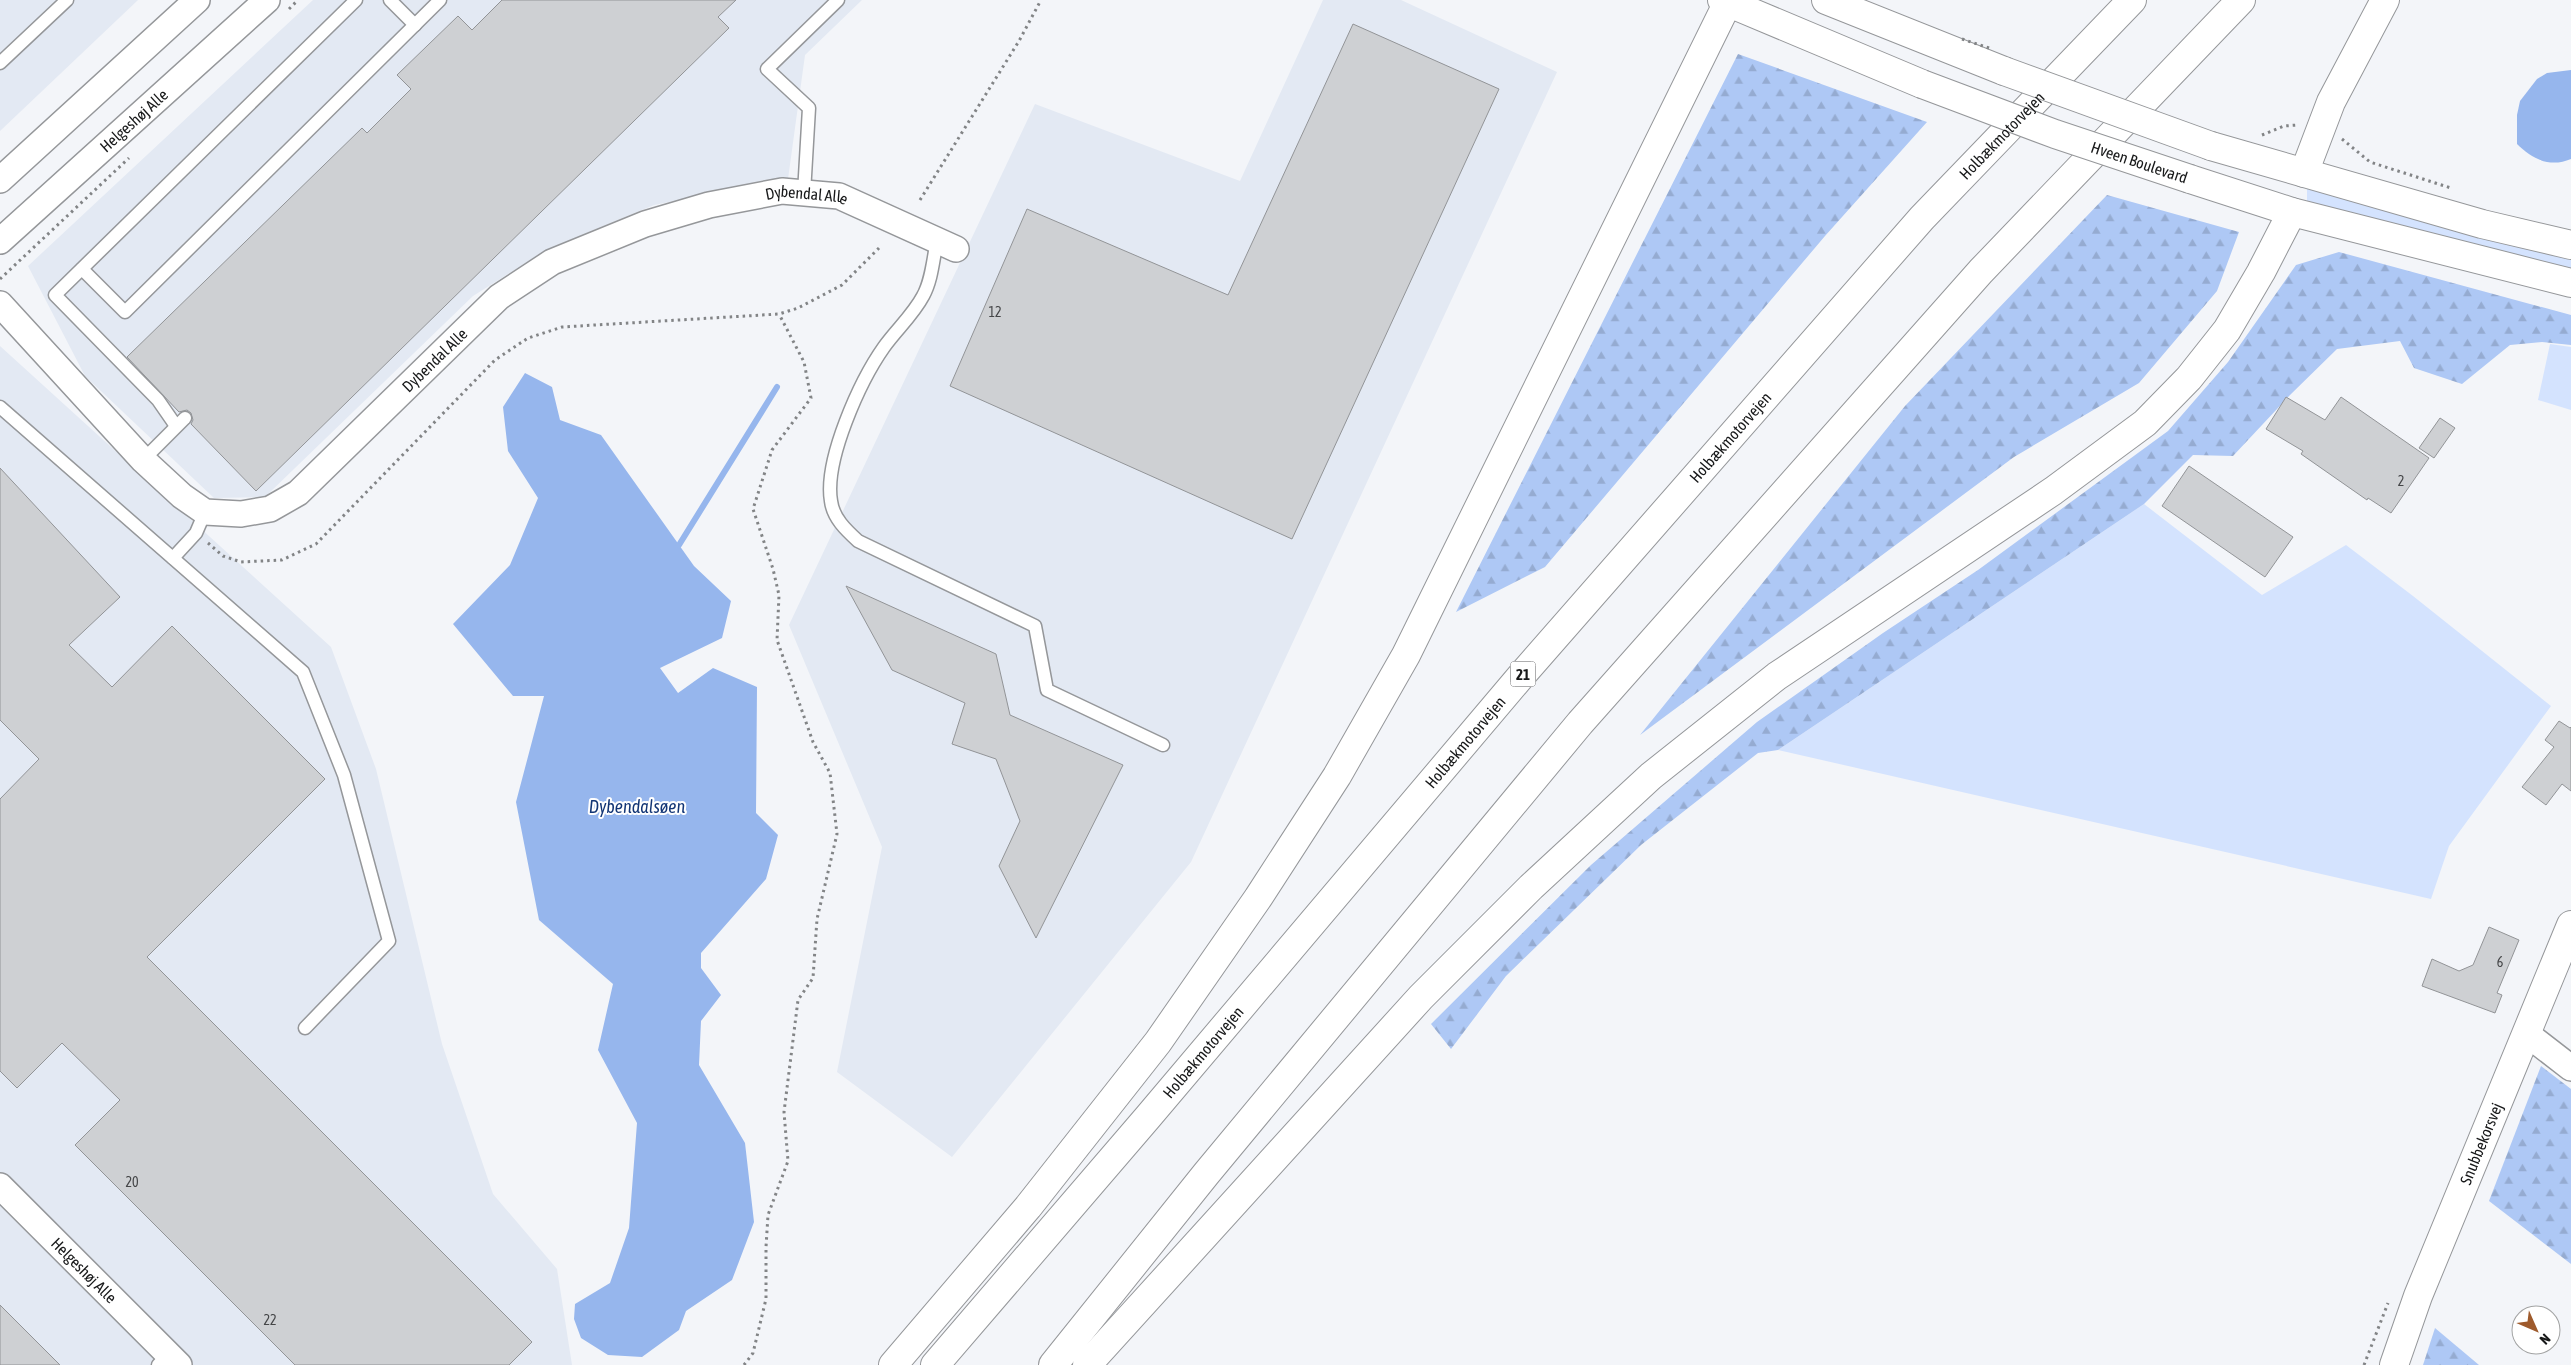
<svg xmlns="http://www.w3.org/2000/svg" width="2571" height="1365" viewBox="0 0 2571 1365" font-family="'Asap Condensed',sans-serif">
<defs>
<pattern id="forest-firs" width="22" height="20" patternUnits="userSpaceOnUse" patternTransform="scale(1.25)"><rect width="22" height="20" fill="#aec8f5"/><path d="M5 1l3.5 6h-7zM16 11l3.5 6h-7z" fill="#95abd1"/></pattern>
</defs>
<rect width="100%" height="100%" fill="#f3f5f9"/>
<g fill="#e3e9f3">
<path d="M 0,0 L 138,0 L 0,131 Z"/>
<path d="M 313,0 L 862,0 L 805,55 L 788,179 L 654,205 L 548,249 L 473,296 L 265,497 L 214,498 L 85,376 L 28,266 Z"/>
<path d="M 1323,0 L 1401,0 L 1557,72 L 1191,862 L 952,1157 L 837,1072 L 882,847 L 789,625 L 1035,104 L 1240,181 Z"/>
<path d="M 0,346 L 331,647 L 376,769 L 442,1044 L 493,1194 L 557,1269 L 572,1365 L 0,1365 Z"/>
</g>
<g fill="#d4e3fe">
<path d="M 2307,187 L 2571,256 L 2571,271 L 2307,204 Z"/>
<path d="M 2550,344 L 2571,347 L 2571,410 L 2538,400 Z"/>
<path d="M 2144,504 L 2262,595 L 2346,545 L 2413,596 L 2551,706 L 2449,846 L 2431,899 L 1778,750 Z"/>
</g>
<g fill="url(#forest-firs)">
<path d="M 1738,54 L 1927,122 L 1825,236 L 1545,567 L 1456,612 Z"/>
<path d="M 2107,195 L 2239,232 L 2217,291 L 2139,383 L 2014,457 L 1640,735 L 1905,406 Z"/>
<path d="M 2339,252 L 2571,315 L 2571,345 L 2542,342 L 2510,345 L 2462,384 L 2414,368 L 2400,341 L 2337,349 L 2290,395 L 2233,456 L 2193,455 L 2144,504 L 1778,750 L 1758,753 L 1641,845 L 1506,976 L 1451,1049 L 1431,1024 L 1591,865 L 1757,722 L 1883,633 L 1978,570 L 2168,431 L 2228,362 L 2296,265 Z"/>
<path d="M 2541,1066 L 2571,1089 L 2571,1264 L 2489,1201 Z"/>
<path d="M 2435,1328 L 2479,1365 L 2423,1365 Z"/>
</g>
<g fill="#96b6ed">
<path d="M 2571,70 L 2571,159 C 2550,168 2532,159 2517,144 L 2517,115 L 2520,101 L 2537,79 L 2547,73 Z"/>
<path d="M 525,373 L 552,387 L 560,420 L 601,435 L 694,566 L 731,601 L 722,638 L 660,668 L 678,693 L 713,668 L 757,687 L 756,813 L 778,835 L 766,879 L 701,953 L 701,968 L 721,995 L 701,1021 L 699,1065 L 745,1143 L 754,1222 L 732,1280 L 686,1311 L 679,1330 L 642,1357 L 608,1355 L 581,1338 L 574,1319 L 575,1304 L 610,1283 L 629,1228 L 637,1123 L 598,1050 L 613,984 L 539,920 L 516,802 L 544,696 L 513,696 L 453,624 L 510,565 L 538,498 L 508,451 L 503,407 Z"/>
</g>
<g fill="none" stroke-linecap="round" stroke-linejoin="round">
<path stroke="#96b6ed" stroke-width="6" d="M 679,545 L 777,387"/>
</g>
<g fill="#ced0d3" stroke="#929497">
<path d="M 502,0 L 736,0 L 718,17 L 729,28 L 256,491 L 191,424 L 193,420 L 191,413 L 187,410 L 179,412 L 127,357 L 362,128 L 367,133 L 411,89 L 397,75 L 458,16 L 472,30 Z"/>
<path d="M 1353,24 L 1499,89 L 1292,539 L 950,386 L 1027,209 L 1228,295 Z"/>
<path d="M 2286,397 L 2325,420 L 2341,397 L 2429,458 L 2391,513 L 2368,498 L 2367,500 L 2301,454 L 2303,451 L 2266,429 Z"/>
<path d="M 2440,418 L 2455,428 L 2434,458 L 2419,448 Z"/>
<path d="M 2189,466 L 2293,537 L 2265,577 L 2162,506 Z"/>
<path d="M 0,468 L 120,597 L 69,645 L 112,687 L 172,626 L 325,779 L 147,957 L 532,1342 L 509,1365 L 295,1365 L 75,1145 L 120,1100 L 62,1043 L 17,1088 L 0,1071 L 0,799 L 39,759 L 0,720 Z"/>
<path d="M 846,586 L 996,654 L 1010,715 L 1123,765 L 1036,938 L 999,866 L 1020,821 L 996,759 L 952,744 L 965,703 L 892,670 Z"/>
<path d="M 2559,721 L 2570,728 L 2571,727 L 2571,791 L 2562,784 L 2546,805 L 2522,787 L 2554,747 L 2545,740 Z"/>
<path d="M 2489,927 L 2519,940 L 2497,993 L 2502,995 L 2495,1013 L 2422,986 L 2432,959 L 2459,971 L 2473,965 Z"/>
<path d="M 0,1305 L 60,1365 L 0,1365 Z"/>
</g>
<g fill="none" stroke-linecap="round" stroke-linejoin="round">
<defs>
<g id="service">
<path d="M 390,0 L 415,25"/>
<path d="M 0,63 L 67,0"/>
<path d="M 804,193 L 809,108 L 767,69 L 838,0"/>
<path d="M 937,241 C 933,259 932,280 923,296 C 913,315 896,330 884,347 C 860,381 824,460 831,501 C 833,518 846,530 858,541 L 1035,626 L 1047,690 L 1163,745"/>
<path d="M 82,269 L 125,312 L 440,0"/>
<path d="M 0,407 L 303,672 L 344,775 L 389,941 L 305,1028"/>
<path d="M 176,426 L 158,400 L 55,295 L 356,0"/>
<path d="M 143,460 L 185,418"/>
<path d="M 173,558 L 196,533 L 205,512"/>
<path d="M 158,1365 L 168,1354"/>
</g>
<g id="minor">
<path d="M 0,180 L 197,0"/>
<path id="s1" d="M 0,241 L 267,0"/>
<path id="s2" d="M 0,304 L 143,460 L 182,496 L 205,512 L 241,514 L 270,509 L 298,493 L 499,297 L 552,262 L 645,224 L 709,205 L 782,191 L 839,196 L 956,249"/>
<path d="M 2527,1034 L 2571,1068"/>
<path id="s3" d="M 0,1186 L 179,1365"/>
</g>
<g id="tertiary">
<path d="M 1722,0 L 1922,84"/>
<path d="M 1826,0 L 2004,71"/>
<path d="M 2211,146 L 2482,224 L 2571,245"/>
<path d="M 2190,179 L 2292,212 L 2571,283"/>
<path id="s4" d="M 2394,1365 L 2418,1296 L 2571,925"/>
</g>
<g id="motorway">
<path d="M 2304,173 L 2331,102 L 2385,0"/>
<path d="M 893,1365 L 1028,1207 L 1158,1042 L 1258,898 L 1337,776 L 1406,655 L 1728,2"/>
<path id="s5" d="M 935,1365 L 1148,1117 L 1521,676 L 1922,218 L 2132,0"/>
<path d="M 1053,1365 L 1206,1174 L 1580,723 L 1981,271 L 2241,0"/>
<path d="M 1087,1365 L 1421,997 L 1531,887 L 1651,776 L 1777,676 L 2053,491 L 2145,423 L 2189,378 L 2227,330 L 2261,272 L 2292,212"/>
</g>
</defs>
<use href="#service" stroke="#95979a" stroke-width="15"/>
<use href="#minor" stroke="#95979a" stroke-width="28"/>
<use href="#tertiary" stroke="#95979a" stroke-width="30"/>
<use href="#motorway" stroke="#95979a" stroke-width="30"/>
<g stroke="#828486" stroke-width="3" stroke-dasharray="2.5 4" stroke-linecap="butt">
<path d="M 289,9 L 298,0"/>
<path d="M 2262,135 L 2284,126 L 2297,125"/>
<path d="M 2342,139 L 2370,162 L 2451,188"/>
<path d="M 920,200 L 1019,41 L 1041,0"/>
<path d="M 0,279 L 129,158"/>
<path d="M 208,543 L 223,556 L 241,562 L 282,560 L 316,544 L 495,360 L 528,338 L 562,327 L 779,314 L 798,308 L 842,285 L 879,248"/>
<path d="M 744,1365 L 753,1353 L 766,1299 L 766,1247 L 768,1215 L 788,1161 L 784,1112 L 798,1000 L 813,978 L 817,919 L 837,834 L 830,773 L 813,742 L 777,640 L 779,595 L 773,569 L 753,509 L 772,450 L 811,398 L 804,362 L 779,314"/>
<path d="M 2364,1365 L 2388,1303"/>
</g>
<use href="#service" stroke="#fff" stroke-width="12"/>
<use href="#minor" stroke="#fff" stroke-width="25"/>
<use href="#tertiary" stroke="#fff" stroke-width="28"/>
<use href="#motorway" stroke="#fff" stroke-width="28"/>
<defs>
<g id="tertiary-bridge">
<path d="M 2004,71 L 2211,146"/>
<path id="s6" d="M 1922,84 L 2055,134 L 2190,179"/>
</g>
</defs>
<use href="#tertiary-bridge" stroke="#95979a" stroke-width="30" stroke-linecap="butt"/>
<path stroke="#828486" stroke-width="3" stroke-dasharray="2.5 4" stroke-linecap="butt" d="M 1962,39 L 1992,49"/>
<use href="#tertiary-bridge" stroke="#fff" stroke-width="28"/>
</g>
<g text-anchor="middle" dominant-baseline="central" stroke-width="4" stroke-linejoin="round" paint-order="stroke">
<g font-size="14" fill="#454648">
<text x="995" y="312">12</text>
<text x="2401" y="481">2</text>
<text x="2500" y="962">6</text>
<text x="132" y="1182">20</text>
<text x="270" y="1320">22</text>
</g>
<rect fill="#fff" stroke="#5d5d5e" stroke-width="1" x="1510.5" y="661.5" width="25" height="25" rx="4"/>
<g font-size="15" font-weight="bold" fill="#171819">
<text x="1523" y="674">21</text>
</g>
<g font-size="16" fill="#171819" stroke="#fff">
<text stroke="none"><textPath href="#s1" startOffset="180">Helgeshøj Alle</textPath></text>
<text stroke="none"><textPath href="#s5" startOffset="1628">Holbækmotorvejen</textPath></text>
<text stroke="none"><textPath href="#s6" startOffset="231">Hveen Boulevard</textPath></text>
<text stroke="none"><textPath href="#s2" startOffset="1001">Dybendal Alle</textPath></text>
<text stroke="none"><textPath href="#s2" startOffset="581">Dybendal Alle</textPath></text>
<text stroke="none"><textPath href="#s5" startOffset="1222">Holbækmotorvejen</textPath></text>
<text stroke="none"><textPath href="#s5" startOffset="818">Holbækmotorvejen</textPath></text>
<text stroke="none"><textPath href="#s5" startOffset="412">Holbækmotorvejen</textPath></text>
<text stroke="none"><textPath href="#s4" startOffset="238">Snubbekorsvej</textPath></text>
<text stroke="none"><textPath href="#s3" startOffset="119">Helgeshøj Alle</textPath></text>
</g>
<g font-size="18" font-style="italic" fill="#123575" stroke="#fff">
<text x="637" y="806">Dybendalsøen</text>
</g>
</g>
<g transform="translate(2536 1330) rotate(135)"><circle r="24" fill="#ffffff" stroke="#a2a3a3"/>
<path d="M0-4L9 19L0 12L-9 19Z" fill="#9e5a2c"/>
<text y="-8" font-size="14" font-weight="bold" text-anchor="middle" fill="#171819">N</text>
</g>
</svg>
